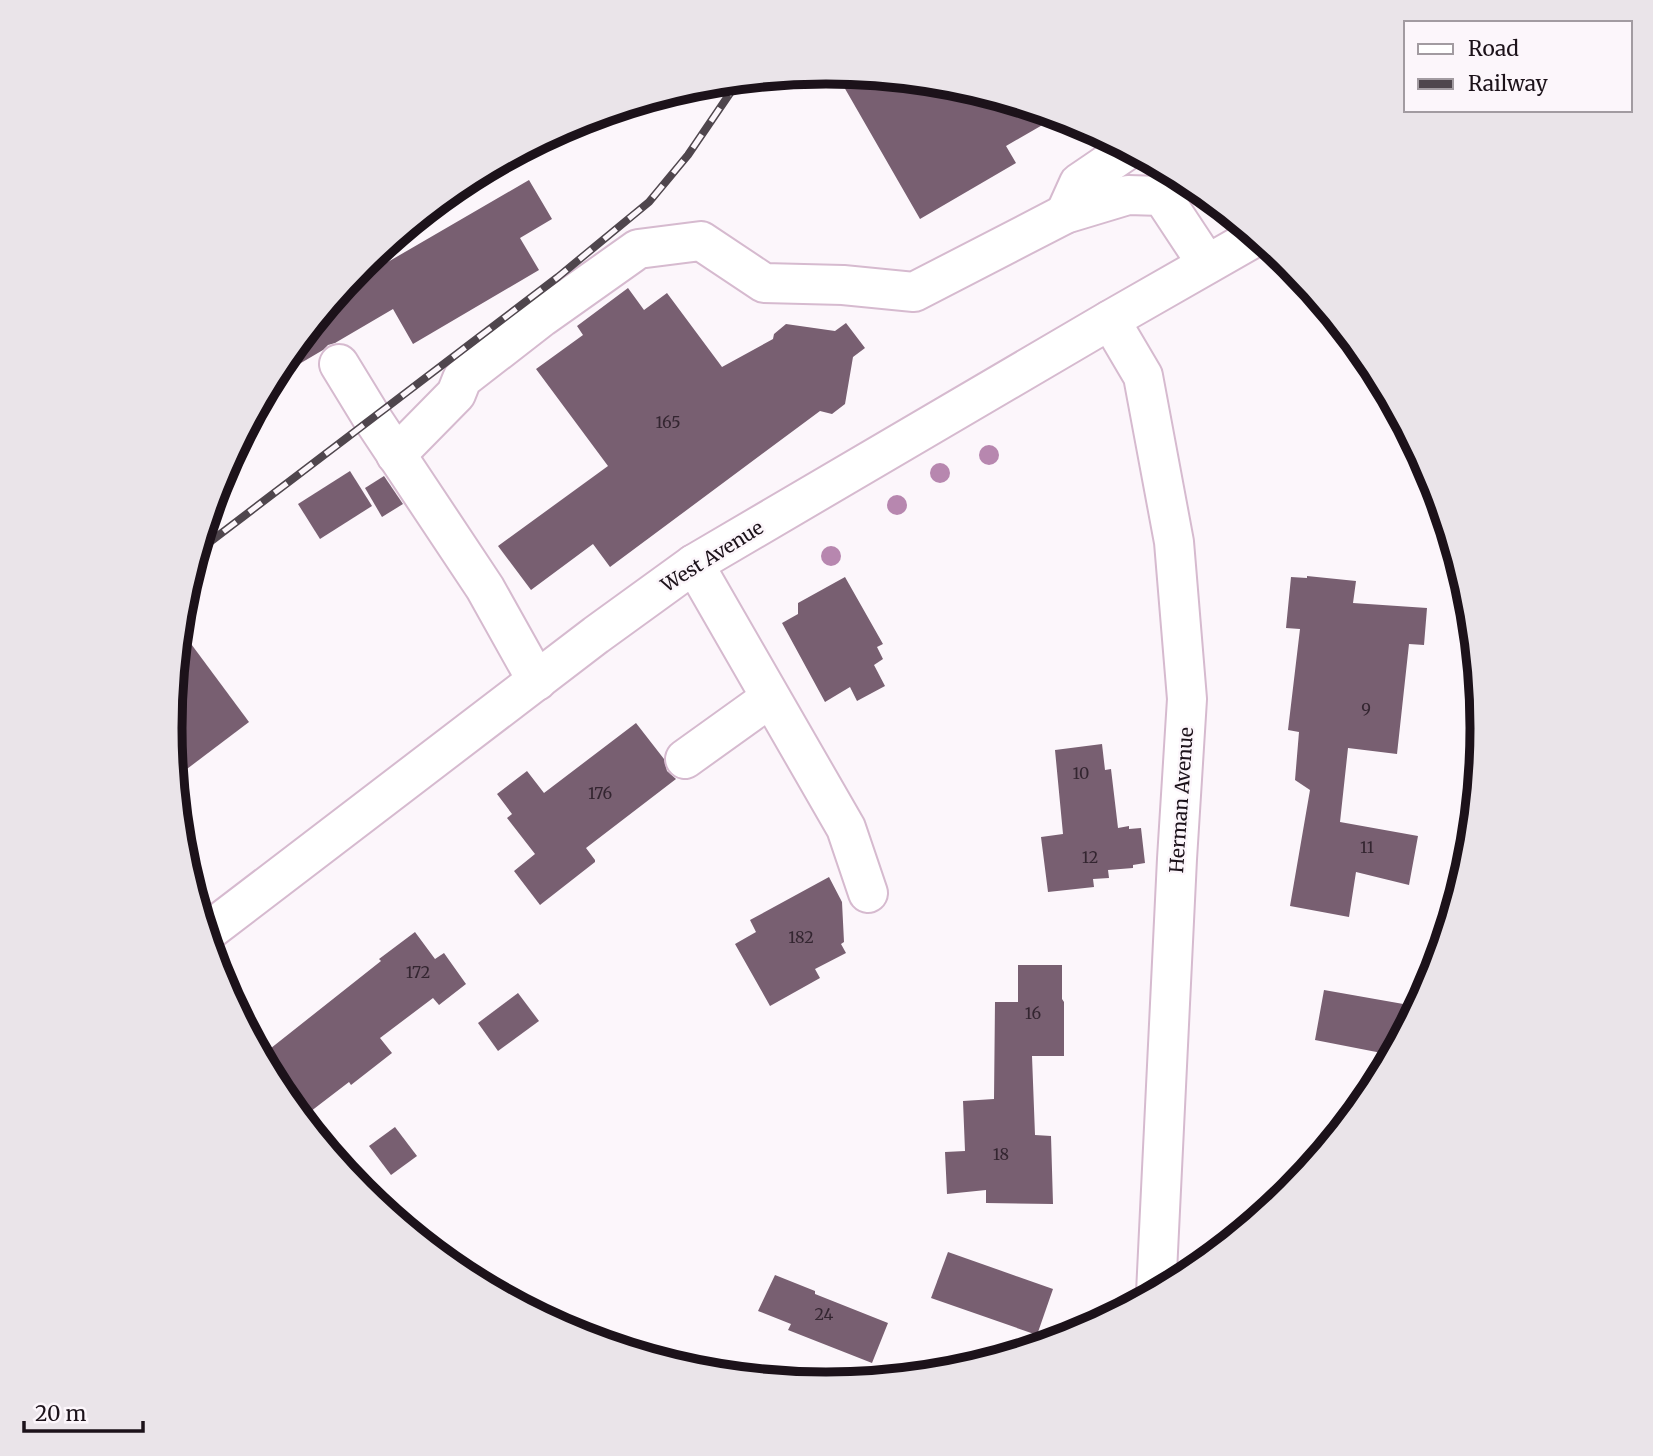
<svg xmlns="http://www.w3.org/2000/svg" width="1653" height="1456" viewBox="0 0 1653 1456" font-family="Merriweather,serif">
<rect width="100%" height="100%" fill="#fcf6fb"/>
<g fill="#785f71">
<path d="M 836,73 L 955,84 L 1058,116 L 1006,146 L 1016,163 L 920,219 Z"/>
<path d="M 529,180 L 552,219 L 520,238 L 539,270 L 413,344 L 393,309 L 335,343 L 328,345 L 323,350 L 272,380 L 281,363 L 343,288 Z"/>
<path d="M 628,288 L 644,310 L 667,293 L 722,367 L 773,339 L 774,334 L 786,324 L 835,331 L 846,323 L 865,348 L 853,357 L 845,404 L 832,414 L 820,411 L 610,567 L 593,544 L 531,590 L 498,546 L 608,466 L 536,369 L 583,335 L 577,326 Z"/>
<path d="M 350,471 L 372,506 L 320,539 L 298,504 Z"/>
<path d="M 384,476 L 403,504 L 382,517 L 365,488 Z"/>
<path d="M 1307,576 L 1356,581 L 1353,603 L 1427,608 L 1424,645 L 1409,644 L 1397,754 L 1348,748 L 1340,822 L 1418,836 L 1409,885 L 1356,872 L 1349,917 L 1290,906 L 1310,790 L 1295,780 L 1299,732 L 1288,730 L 1300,629 L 1286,628 L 1291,577 L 1307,578 Z"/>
<path d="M 845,577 L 883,644 L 877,647 L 883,659 L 874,665 L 885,686 L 857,701 L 850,687 L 825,702 L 782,623 L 798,614 L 798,603 Z"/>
<path d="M 180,629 L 249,722 L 175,778 L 170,728 Z"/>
<path d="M 636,723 L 664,759 L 667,771 L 676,779 L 586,848 L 595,860 L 595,862 L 540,905 L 514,871 L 535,854 L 507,818 L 512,814 L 497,794 L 527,771 L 544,793 Z"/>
<path d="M 1102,744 L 1105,770 L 1111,769 L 1118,828 L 1129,826 L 1129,829 L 1141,828 L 1145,863 L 1133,865 L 1133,868 L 1108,870 L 1109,878 L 1093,879 L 1094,887 L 1048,892 L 1041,837 L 1063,834 L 1055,750 Z"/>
<path d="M 829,877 L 842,902 L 844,942 L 841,944 L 846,953 L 815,969 L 820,978 L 770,1006 L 735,944 L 756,932 L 750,920 Z"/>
<path d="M 415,932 L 435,959 L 444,953 L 466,984 L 439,1005 L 433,998 L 380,1038 L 392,1053 L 351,1085 L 349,1082 L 302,1118 L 281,1092 L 261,1056 L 381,961 L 379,959 Z"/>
<path d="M 1018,965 L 1062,965 L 1062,999 L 1064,1002 L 1064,1056 L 1032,1056 L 1035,1135 L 1051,1136 L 1053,1204 L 986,1203 L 986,1190 L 947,1194 L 945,1152 L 965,1151 L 963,1101 L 994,1099 L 995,1002 L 1018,1002 Z"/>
<path d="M 1324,990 L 1409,1005 L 1407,1017 L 1412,1018 L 1392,1055 L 1315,1040 Z"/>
<path d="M 518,993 L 539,1021 L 498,1051 L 478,1023 Z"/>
<path d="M 395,1127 L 417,1156 L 391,1175 L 369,1146 Z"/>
<path d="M 948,1252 L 1053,1289 L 1037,1335 L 931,1298 Z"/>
<path d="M 775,1275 L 815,1291 L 815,1294 L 888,1323 L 872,1363 L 788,1330 L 791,1324 L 758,1311 Z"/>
</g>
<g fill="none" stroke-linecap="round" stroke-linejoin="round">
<defs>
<g id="minor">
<path d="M 1065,214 L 1079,183 L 1129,149"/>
<path d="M 1110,320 L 1143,376 L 1174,542 L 1187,699 L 1177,859 L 1156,1293"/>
<path d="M 339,364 L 372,418 L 485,588 L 537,681"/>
<path d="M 396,455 L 456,394 L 462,379 L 542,317 L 638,249 L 701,241 L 764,283 L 843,285 L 914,292 L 1065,214 L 1128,195 L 1162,196 L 1207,264"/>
<path d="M 694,564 L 846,828 L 868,893"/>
<path d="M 685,759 L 770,698"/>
</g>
<path id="major" d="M 206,933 L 596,635 L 694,564 L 1110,320 L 1257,236"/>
</defs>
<use href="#minor" stroke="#d6bacf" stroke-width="42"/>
<use href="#major" stroke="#d6bacf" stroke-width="42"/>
<use href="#minor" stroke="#fff" stroke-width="38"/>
<use href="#major" stroke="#fff" stroke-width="38"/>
<defs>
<path id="rail" d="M 198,551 L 558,277 L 649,202 L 688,155 L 739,80"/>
</defs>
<use href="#rail" stroke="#4f464d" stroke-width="8"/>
<use href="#rail" stroke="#fcf6fb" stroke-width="5" stroke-dasharray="16" stroke-linecap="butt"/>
</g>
<g fill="#b787af">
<circle cx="989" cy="455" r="10"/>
<circle cx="940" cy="473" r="10"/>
<circle cx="897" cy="505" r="10"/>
<circle cx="831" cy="556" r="10"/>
</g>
<g text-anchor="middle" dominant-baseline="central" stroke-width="5" stroke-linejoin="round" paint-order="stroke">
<g font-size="16" fill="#332530">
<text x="668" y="422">165</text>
<text x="1366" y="709">9</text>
<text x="1081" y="773">10</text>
<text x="600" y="793">176</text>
<text x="1367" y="847">11</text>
<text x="1090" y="857">12</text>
<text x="801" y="937">182</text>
<text x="418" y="972">172</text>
<text x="1033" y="1013">16</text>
<text x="1001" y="1154">18</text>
<text x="824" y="1314">24</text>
</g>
<g font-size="19" fill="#1c121a" stroke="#fcf6fb">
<text transform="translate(712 556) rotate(-32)">West Avenue</text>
<text transform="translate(1181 800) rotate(-86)">Herman Avenue</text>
</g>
</g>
<path d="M0 0H1653V1456H0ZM182 728a644 644 0 1 1 1288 0a644 644 0 1 1-1288 0Z" fill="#eae4e9" fill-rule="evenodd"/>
<path fill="none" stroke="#1c121a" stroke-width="9" d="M182 728a644 644 0 1 1 1288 0a644 644 0 1 1-1288 0Z"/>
<rect x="1404" y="21" width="228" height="91" fill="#fcf6fb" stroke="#a29ba1" stroke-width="2"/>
<rect x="1418" y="44" width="35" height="10" fill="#ffffff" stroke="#a29ba1" stroke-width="2"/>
<text x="1468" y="56" font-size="21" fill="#1c121a">Road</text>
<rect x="1418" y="79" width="35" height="10" fill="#4f464d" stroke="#a29ba1" stroke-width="2"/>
<text x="1468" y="91" font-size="21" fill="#1c121a">Railway</text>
<path d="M24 1421v10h119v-10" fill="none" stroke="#1c121a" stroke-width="3.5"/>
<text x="35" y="1421" font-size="21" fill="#1c121a" stroke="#fcf6fb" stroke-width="5" paint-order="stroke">20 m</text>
</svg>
